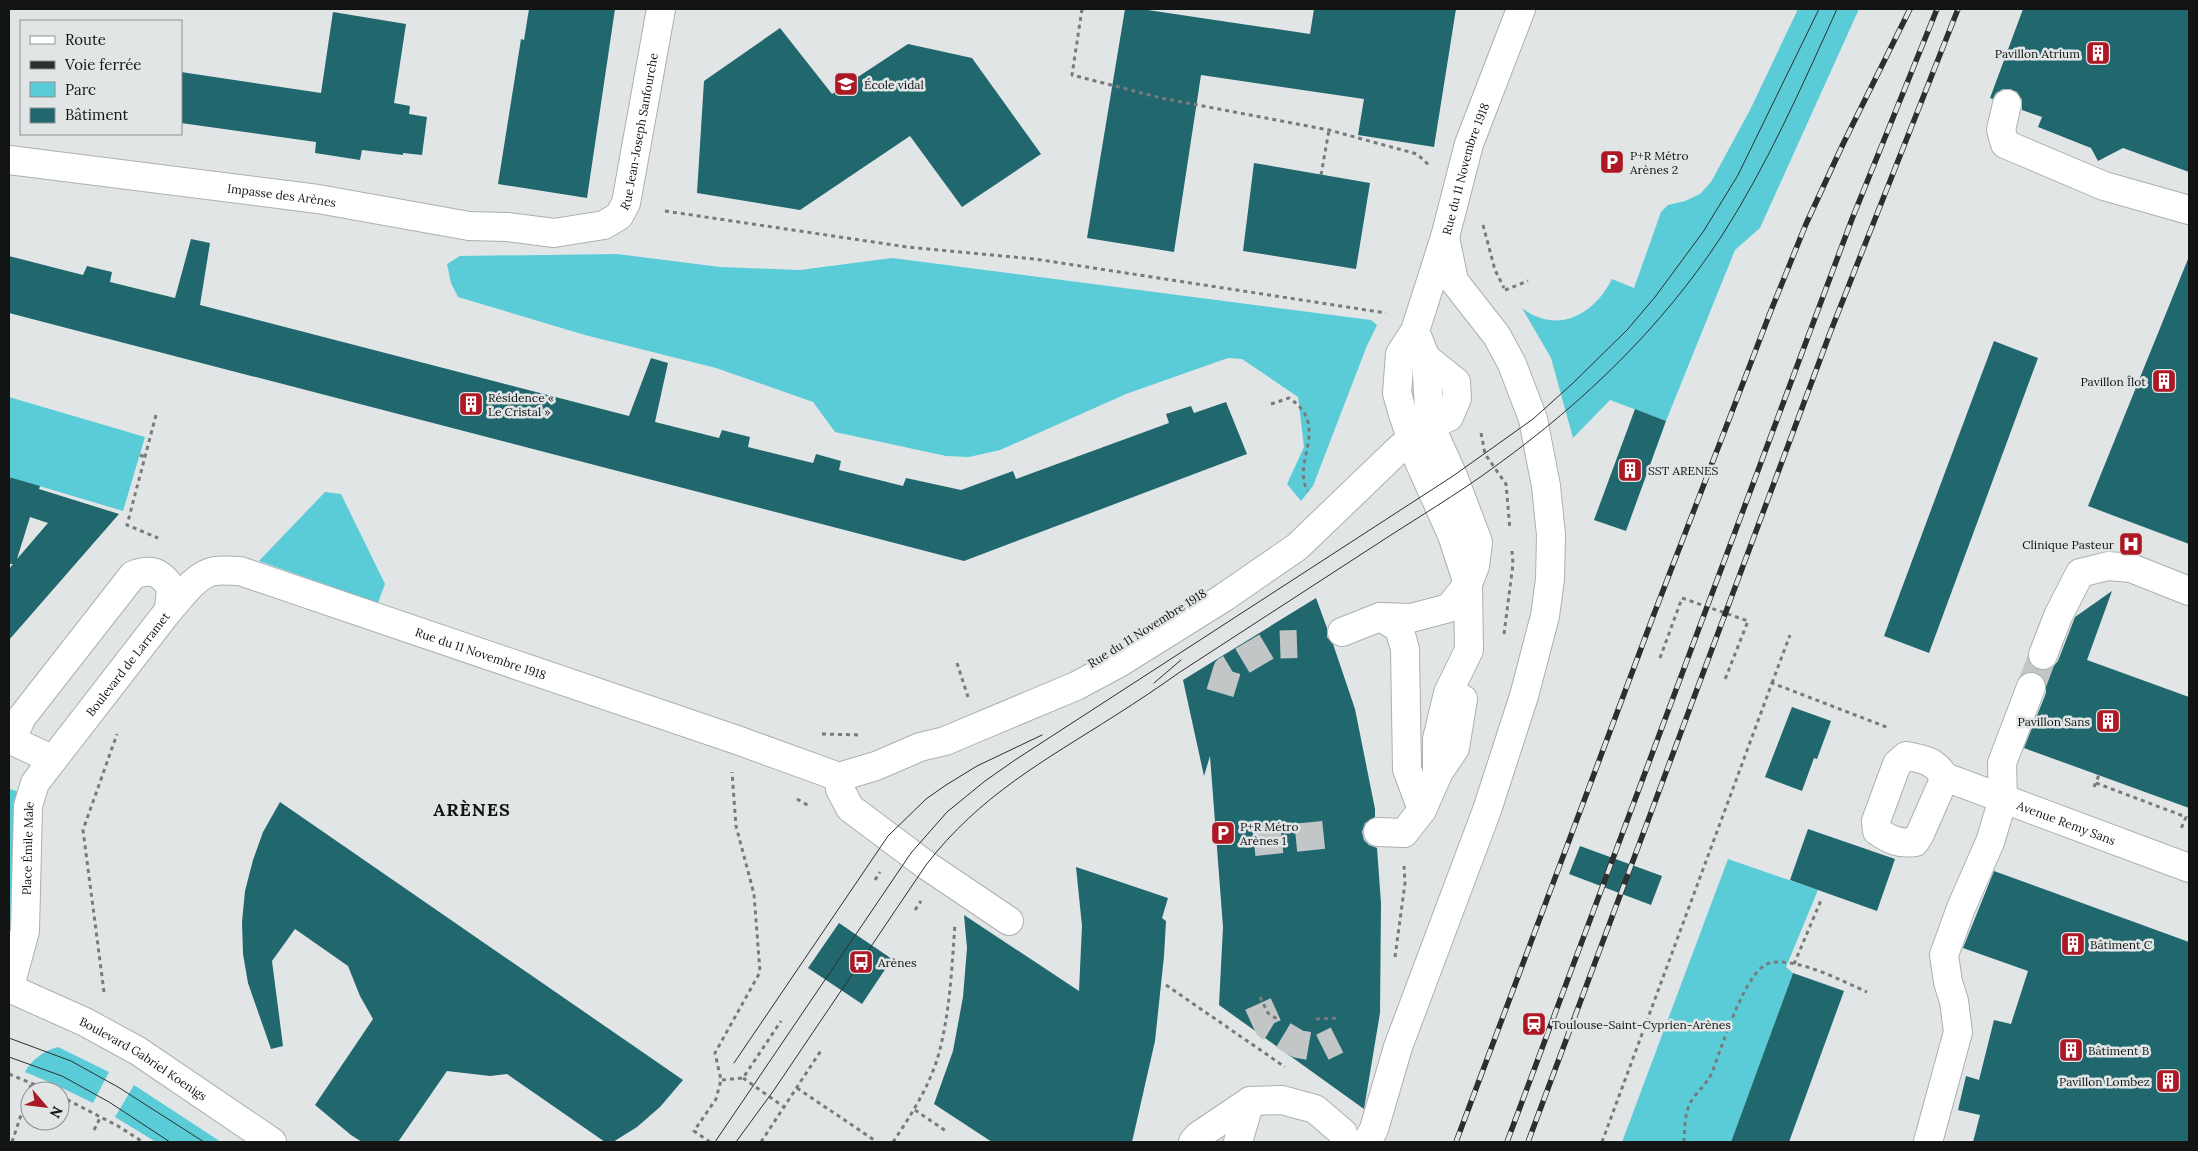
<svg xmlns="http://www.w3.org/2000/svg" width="2198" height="1151" viewBox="0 0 2198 1151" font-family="Lora,serif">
<rect width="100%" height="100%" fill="#e1e5e6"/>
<g fill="#5accd8">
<path d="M 1798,9 L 1859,9 L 1760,228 L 1735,250 L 1666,421 L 1610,400 L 1573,438 L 1551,358 L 1522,308 C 1557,335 1594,315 1612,279 L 1634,288 L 1661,212 L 1668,205 L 1685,201 L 1700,194 L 1711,182 L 1750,110 Z"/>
<path d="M 617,254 L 720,267 L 800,270 L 892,258 L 1371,320 L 1377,325 L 1366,348 L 1313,486 L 1301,501 L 1287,484 L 1304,447 L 1298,397 L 1242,359 L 1228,358 L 1126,394 L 1000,450 L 969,457 L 946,456 L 835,432 L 813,402 L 716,368 L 585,335 L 458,297 L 451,283 L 447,264 L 460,256 Z"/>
<path d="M 9,397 L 145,437 L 123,511 L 9,477 Z"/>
<path d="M 325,492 L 341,494 L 385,584 L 378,603 L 259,561 Z"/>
<path d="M 9,789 L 21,792 L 17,926 L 9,924 Z"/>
<path d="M 1728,859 L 1818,890 L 1786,967 L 1793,973 L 1731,1142 L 1622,1142 Z"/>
<path d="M 58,1047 L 109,1072 L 93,1103 L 56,1085 L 25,1072 C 31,1060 45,1050 58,1047 Z"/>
<path d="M 134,1085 L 221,1142 L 156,1142 L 115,1117 Z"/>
</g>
<g fill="#21676e" fill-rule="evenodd">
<path d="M 529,9 L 615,9 L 587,198 L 498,184 L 521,39 L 524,40 Z"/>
<path d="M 1125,9 L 1141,9 L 1310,34 L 1314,9 L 1456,9 L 1434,147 L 1358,135 L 1364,99 L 1201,75 L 1174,252 L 1087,238 Z"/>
<path d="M 2023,9 L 2189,9 L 2189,172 L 2123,148 L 2098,161 L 2091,148 L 2038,127 L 2042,117 L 2022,110 L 2022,100 L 2017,92 L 2010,89 L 2003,89 L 1996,93 L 1993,99 L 1990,98 Z"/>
<path d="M 333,12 L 406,24 L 394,103 L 410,106 L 409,114 L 427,117 L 422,155 L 403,153 L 403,155 L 362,150 L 360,160 L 315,153 L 316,142 L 181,123 L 181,72 L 321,93 Z"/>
<path d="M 780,28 L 832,94 L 908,44 L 972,58 L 1041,154 L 962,207 L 910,136 L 800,210 L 697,193 L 704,81 Z"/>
<path d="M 1254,163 L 1370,183 L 1356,269 L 1243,251 Z"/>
<path d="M 191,239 L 210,243 L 200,305 L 629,416 L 651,358 L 668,363 L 655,422 L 719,438 L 722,430 L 750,437 L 748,447 L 813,463 L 816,454 L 841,461 L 839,470 L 903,486 L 906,478 L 961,490 L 1013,471 L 1016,479 L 1169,423 L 1166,414 L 1191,406 L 1194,413 L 1226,402 L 1247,454 L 964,561 L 9,313 L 9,256 L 83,275 L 87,266 L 112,272 L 110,282 L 175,298 Z"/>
<path d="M 2188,259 L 2189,259 L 2189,544 L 2088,506 Z"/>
<path d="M 1994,341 L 2038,358 L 1929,653 L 1884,636 Z"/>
<path d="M 1635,409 L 1666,421 L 1626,531 L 1594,520 Z"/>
<path d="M 9,477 L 40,486 L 39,489 L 119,514 L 9,640 L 9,569 L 13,564 L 9,564 ZM 30,517 L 48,523 L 17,559 Z"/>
<path d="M 2112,591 L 2087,660 L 2189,697 L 2189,808 L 2024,748 L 2046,693 L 2046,685 L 2043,678 L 2046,670 L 2053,667 L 2058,661 L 2075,617 Z"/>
<path d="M 1316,598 L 1327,628 L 1327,637 L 1333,644 L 1355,709 L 1375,809 L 1375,817 L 1365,823 L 1362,832 L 1364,840 L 1369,845 L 1377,848 L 1381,903 L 1380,1013 L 1364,1109 L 1219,1005 L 1223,927 L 1210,756 L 1204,776 L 1183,680 Z"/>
<path d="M 1792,707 L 1831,721 L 1817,759 L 1814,758 L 1802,791 L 1765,777 Z"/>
<path d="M 280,802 L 683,1080 L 660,1107 L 637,1127 L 613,1142 L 605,1142 L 507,1074 L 490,1076 L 447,1071 L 398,1142 L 362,1142 L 351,1135 L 315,1105 L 373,1019 L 360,996 L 348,966 L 295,929 L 272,961 L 283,1046 L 271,1049 L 248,983 L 243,954 L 242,922 L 245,891 L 253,860 L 263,832 Z"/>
<path d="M 1808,829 L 1895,859 L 1877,911 L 1790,880 Z"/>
<path d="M 1580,846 L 1662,876 L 1651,905 L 1569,874 Z"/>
<path d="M 1076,867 L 1168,898 L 1162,918 L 1166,921 L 1164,956 L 1155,1041 L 1132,1142 L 992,1142 L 934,1104 L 953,1051 L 963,997 L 967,948 L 964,915 L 1079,991 L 1082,926 Z"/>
<path d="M 1994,871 L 2189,942 L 2189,1142 L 1973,1142 L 1980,1115 L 1958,1110 L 1966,1076 L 1979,1080 L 1994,1020 L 2011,1024 L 2028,971 L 1963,948 Z"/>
<path d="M 839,923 L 892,959 L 862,1004 L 808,968 Z"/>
<path d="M 1793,973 L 1844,991 L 1832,1024 L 1789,1142 L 1731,1142 Z"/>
</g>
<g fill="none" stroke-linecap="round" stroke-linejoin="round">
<g stroke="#c2c6c6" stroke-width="28" stroke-dasharray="28 14" stroke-linecap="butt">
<path d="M 2031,687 L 2043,655"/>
<path d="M 1220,693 L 1227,670 L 1269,645 L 1297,644"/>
<path d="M 1254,842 L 1332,834"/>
<path d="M 1258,1004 L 1268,1026 L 1298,1044 L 1321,1048 L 1337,1040"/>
</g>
<defs>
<g id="minor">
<path d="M 2007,104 L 2001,130 L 2005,144 L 2104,186 L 2189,210"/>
<path id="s1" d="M 9,160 L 318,199 L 469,226 L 507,227 L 554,233 L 604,225 L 619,216 L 626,203 L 661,9"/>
<path d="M 1380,617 L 1411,618 L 1449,608 L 1468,584 L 1475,566 L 1478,542 L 1453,476 L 1430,425 L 1449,417 L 1457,398 L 1456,382 L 1426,358"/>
<path d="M 1342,632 L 1380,617 L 1399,628 L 1405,649 L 1407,769 L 1422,810"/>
<path d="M 2043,655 L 2058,616 L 2080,573 L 2108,566 L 2131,568 L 2189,591"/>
<path d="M 9,739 L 51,759"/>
<path d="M 11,740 L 22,717 L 133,575 C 152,568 160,572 171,587 L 169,610"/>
<path d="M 1437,775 L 1455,748 L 1463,699"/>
<path d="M 839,777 L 840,789 L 850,808 L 926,865 L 1009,921"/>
<path id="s2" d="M 1945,777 L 1920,834 L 1915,842 C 1899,844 1890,840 1877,831 L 1876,821 L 1897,764 L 1906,756 C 1925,759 1934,761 1945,777 L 2189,868"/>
<path id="s3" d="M 1378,832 L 1404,833 L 1422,810 L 1437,776 L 1437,739 L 1448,693 L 1469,650 L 1468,584 L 1452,535 L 1418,459 L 1402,411 L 1397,393 L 1400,354 L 1415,331 L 1445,237 L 1469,144 L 1521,9"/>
<path id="s4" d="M 9,990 L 25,931 L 28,806 L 35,783 L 169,610 C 181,597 196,574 215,571 C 223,570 232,571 240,571 L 737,740 L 839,777 L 876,766 L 920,747 L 945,741 L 1076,686 L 1119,663 L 1223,598 L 1297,547 L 1400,448 L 1430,425 L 1426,358 L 1415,331"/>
<path d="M 1193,1142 L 1198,1136 L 1250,1101 L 1282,1100 L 1315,1109 L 1343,1133 L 1345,1142"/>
<path d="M 1238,1142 L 1250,1101"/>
<path d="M 1367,1142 L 1374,1129 L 1398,1047 L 1487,810 L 1524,696 L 1545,616 L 1550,579 L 1551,535 L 1546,486 L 1533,419 L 1512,364 L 1497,336 L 1454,281 L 1445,237"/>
<path d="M 1928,1142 L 1958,1032 L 1954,1001 L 1948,982 L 1944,955 L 1961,908 L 1990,842 L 2003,799 L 2002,763 L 2031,687"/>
</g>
<g id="major">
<path id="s5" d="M 9,988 L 85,1022 L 138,1051 L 272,1142"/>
</g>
</defs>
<use href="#minor" stroke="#abb0b0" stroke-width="30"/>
<use href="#major" stroke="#abb0b0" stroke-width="30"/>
<g stroke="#787b7b" stroke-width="3" stroke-dasharray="4 4" stroke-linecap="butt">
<path d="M 1082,9 L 1072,75 L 1161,98 L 1329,130 L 1417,154 L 1430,166"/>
<path d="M 1321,175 L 1329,130"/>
<path d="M 665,211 L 907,247 L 1035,259 L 1386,313"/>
<path d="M 1483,225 L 1495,270 L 1504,288"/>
<path d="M 1505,290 L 1528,281"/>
<path d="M 1271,404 L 1289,398 C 1332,426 1290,464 1308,491"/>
<path d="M 156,415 L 127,525 L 158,538"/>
<path d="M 1481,433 L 1485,454 L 1506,484 L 1510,530"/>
<path d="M 140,455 L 145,457"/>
<path d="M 1504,634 L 1513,564 L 1512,551"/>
<path d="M 1660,658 L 1682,598 L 1748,621 L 1724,682"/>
<path d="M 957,663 L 968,697"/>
<path d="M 1772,683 L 1790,635"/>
<path d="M 822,734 L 861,735"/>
<path d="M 2096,783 L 2186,817 L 2180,831"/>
<path d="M 2094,787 L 2099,775"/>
<path d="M 797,799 L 811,807"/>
<path d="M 875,880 L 880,872"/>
<path d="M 915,910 L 921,901"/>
<path d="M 1395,957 L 1405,883 L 1404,866"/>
<path d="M 1794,964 L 1822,898"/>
<path d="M 1166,985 L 1285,1067"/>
<path d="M 104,992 L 83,830 L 117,734"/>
<path d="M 1260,997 L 1268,1013 L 1277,1019"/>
<path d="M 1316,1019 L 1339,1018"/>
<path d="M 9,1074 L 50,1091"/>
<path d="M 743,1078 L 784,1107"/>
<path d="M 722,1080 L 743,1078 L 781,1021"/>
<path d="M 797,1088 L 877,1142"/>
<path d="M 60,1096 L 118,1126 L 143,1142"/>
<path d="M 915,1110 L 946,1131"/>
<path d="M 94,1130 L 101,1116"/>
<path d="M 12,1142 L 32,1082"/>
<path d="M 710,1142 L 694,1131 L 716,1099 L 721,1080 L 715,1053 L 760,972 L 754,894 L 736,826 L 732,772"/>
<path d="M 761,1142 L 822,1049"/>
<path d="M 893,1142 C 911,1115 930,1086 939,1053 C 950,1011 952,967 955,923"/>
<path d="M 1602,1142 L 1772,683 L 1889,728"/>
<path d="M 1684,1142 C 1685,1126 1684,1110 1694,1097 C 1700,1089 1706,1084 1711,1075 C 1721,1051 1745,968 1770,963 C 1797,957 1842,981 1867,992"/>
</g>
<use href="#minor" stroke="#fff" stroke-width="28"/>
<use href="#major" stroke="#fff" stroke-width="28"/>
<g stroke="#2d2f2f" stroke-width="1">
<path d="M 1154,683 L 1181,660"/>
<path d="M 9,1038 L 71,1061 L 118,1087 L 204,1142"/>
<path d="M 9,1057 L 62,1076 L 109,1102 L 170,1142"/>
<path d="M 734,1063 L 888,836 L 926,799 L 946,785 L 977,766 L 1042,735"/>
<path d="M 715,1142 L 911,853 L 947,812 L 985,781 L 1015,760 L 1453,476 L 1533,419 L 1572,384 L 1627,330 L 1655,297 L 1703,232 L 1738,175 L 1819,9"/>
<path d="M 736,1142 L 774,1090 L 926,865 C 980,795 1044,761 1116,715 C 1138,701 1159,687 1180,672 C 1245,630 1309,588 1374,546 C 1415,519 1458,494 1497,465 C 1584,402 1662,327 1721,237 C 1767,166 1802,86 1837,9"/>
</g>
<defs>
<g id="rail">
<path d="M 1456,1142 L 1654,614 L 1770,313 L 1806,224 L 1843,144 L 1910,9"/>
<path d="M 1507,1142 L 1852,219 L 1937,9"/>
<path d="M 1528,1142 L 1830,333 L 1958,9"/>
</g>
</defs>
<use href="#rail" stroke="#2d2f2f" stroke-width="5.5"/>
<use href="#rail" stroke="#e1e5e6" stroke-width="4" stroke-dasharray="11" stroke-linecap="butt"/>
</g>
<defs>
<symbol id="building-square" viewBox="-11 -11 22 22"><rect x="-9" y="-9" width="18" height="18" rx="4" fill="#ac1824" stroke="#e1e5e6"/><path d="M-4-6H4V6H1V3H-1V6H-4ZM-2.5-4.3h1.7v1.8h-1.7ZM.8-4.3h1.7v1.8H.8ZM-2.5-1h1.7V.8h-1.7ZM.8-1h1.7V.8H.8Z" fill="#fff"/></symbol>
<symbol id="university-square" viewBox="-11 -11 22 22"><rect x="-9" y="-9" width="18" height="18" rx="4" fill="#ac1824" stroke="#e1e5e6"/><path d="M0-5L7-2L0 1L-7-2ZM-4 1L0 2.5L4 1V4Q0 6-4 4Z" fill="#fff"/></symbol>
<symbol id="parking-square" viewBox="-11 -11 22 22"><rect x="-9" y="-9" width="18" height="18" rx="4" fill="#ac1824" stroke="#e1e5e6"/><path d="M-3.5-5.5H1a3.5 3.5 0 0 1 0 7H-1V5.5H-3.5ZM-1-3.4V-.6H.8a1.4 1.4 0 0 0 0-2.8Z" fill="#fff"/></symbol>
<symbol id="hospital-square" viewBox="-11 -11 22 22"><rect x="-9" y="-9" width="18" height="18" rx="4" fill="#ac1824" stroke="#e1e5e6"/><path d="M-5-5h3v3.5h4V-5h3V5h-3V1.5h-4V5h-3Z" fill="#fff"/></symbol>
<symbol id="bus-square" viewBox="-11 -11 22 22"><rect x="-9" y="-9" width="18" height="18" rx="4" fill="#ac1824" stroke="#e1e5e6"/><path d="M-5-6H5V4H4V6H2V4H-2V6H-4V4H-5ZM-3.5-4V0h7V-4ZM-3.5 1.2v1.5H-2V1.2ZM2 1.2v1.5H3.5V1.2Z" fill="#fff"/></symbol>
<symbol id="station-square" viewBox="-11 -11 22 22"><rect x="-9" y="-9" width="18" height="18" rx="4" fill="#ac1824" stroke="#e1e5e6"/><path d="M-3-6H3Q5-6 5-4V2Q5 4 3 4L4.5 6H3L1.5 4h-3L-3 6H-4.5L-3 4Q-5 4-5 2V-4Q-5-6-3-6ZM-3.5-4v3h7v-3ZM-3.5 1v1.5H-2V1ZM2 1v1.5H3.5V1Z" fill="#fff"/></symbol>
</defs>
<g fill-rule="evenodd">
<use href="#building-square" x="2084" y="39" width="28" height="28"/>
<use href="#university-square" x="832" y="70" width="28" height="28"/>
<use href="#parking-square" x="1598" y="148" width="28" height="28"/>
<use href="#building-square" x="2150" y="367" width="28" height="28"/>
<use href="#building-square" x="457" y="390" width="28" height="28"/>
<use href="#building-square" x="1616" y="456" width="28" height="28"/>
<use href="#hospital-square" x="2117" y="530" width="28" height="28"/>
<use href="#building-square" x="2094" y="707" width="28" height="28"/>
<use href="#parking-square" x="1209" y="819" width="28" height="28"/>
<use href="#building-square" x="2059" y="930" width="28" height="28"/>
<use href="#bus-square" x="847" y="948" width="28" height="28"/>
<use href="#station-square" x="1520" y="1010" width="28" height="28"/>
<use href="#building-square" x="2057" y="1036" width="28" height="28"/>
<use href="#building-square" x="2154" y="1067" width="28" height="28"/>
</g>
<g text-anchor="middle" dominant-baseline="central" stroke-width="5" stroke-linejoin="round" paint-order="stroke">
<g font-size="12" fill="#121414" stroke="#e1e5e6" text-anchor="start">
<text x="2080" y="53" text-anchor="end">Pavillon Atrium</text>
<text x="864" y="84">École vidal</text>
<text x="1630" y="155">P+R Métro<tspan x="1630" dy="14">Arènes 2</tspan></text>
<text x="2146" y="381" text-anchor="end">Pavillon Îlot</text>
<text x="488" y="397">Résidence «<tspan x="488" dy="14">Le Cristal »</tspan></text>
<text x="1648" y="470">SST ARENES</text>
<text x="2114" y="544" text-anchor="end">Clinique Pasteur</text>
<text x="2090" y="721" text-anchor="end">Pavillon Sans</text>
<text x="1240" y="826">P+R Métro<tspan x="1240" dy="14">Arènes 1</tspan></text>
<text x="2090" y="944">Bâtiment C</text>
<text x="878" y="962">Arènes</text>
<text x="1552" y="1024">Toulouse-Saint-Cyprien-Arènes</text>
<text x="2088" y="1050">Bâtiment B</text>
<text x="2150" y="1081" text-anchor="end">Pavillon Lombez</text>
</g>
<g font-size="12" fill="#121414" stroke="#e1e5e6">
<text stroke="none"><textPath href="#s1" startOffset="706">Rue Jean-Joseph Sanfourche</textPath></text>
<text stroke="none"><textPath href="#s3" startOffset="731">Rue du 11 Novembre 1918</textPath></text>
<text stroke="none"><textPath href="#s1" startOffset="275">Impasse des Arènes</textPath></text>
<text transform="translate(1147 628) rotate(-32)">Rue du 11 Novembre 1918</text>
<text stroke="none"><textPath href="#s4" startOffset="770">Rue du 11 Novembre 1918</textPath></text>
<text stroke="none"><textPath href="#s4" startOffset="361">Boulevard de Larramet</textPath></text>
<text stroke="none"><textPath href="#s2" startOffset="371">Avenue Remy Sans</textPath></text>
<text stroke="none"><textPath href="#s4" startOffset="144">Place Émile Male</textPath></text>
<text stroke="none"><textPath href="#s5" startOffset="152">Boulevard Gabriel Koenigs</textPath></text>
</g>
<g font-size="18" font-weight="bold" letter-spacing="1" fill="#121414" stroke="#e1e5e6">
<text x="472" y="809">ARÈNES</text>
</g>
</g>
<rect width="2198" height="1151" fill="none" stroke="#121414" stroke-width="20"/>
<rect x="20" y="20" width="162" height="115" fill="#e1e5e6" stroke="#8e9192"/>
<rect x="30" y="36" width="25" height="8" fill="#ffffff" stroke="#8e9192"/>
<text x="65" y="45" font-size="15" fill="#121414">Route</text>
<rect x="30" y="61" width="25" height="8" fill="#2d2f2f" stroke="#8e9192"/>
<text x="65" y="70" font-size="15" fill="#121414">Voie ferrée</text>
<rect x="30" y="82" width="25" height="15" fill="#5accd8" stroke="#8e9192"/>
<text x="65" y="95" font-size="15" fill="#121414">Parc</text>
<rect x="30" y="108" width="25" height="15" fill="#21676e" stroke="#8e9192"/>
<text x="65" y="120" font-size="15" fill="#121414">Bâtiment</text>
<g transform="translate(45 1106) rotate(118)"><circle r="24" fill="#e1e5e6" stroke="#8e9192"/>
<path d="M0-4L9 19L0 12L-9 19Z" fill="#ac1824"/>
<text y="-8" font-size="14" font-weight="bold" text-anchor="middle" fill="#121414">N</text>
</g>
</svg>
